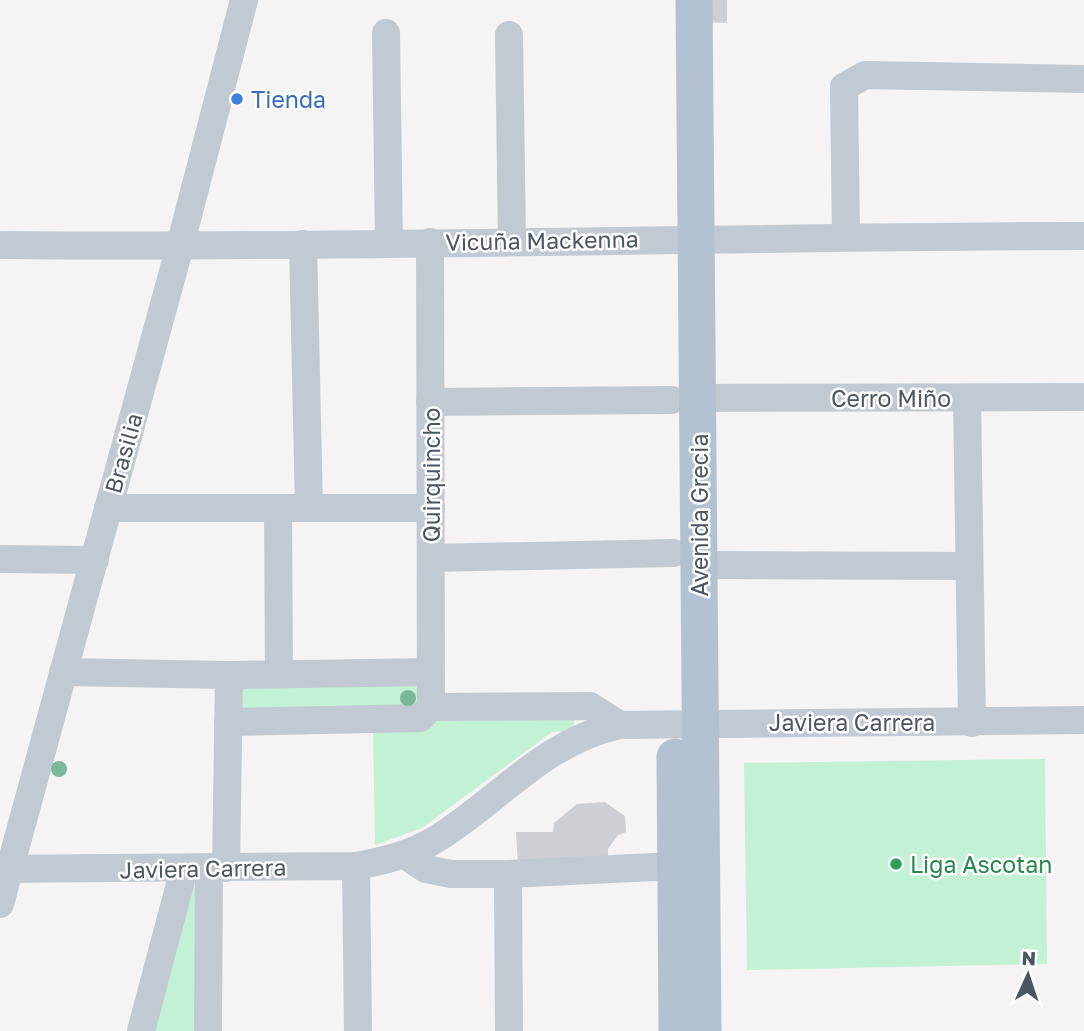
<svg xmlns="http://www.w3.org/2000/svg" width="1084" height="1031" viewBox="0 0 1084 1031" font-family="'Golos Text',sans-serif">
<rect width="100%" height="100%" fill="#f5f3f3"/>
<g fill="#c3f1d5">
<path d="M 238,681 L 420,685 L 422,707 L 238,718 Z"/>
<path d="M 574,710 L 574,731 L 552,732 L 422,828 L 375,845 L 373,726 Z"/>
<path d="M 1045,759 L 1047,964 L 747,970 L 744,763 Z"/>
<path d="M 189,886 L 201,886 L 199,1031 L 151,1031 Z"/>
</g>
<g fill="#cdcfd5">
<path d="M 703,0 L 727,0 L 727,23 L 699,22 Z"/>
<path d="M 605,802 L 625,816 L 626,832 L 618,835 L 608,849 L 608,860 L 518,864 L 516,832 L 553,832 L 554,823 L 577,804 Z"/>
</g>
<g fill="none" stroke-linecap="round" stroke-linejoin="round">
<g stroke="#c1cad2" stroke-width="28">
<path d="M 386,33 L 389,243"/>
<path d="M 509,35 L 512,241"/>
<path d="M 846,237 L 844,87 L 865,75 L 1084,79"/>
<path d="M 430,242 L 431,707"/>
<path d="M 303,244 L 309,508"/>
<path d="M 0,245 C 361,248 723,237 1084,236"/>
<path d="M 698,398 L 1084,397"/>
<path d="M 967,399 L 972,723"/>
<path d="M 430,402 L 672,400"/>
<path d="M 108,508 L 431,508"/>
<path d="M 278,508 L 279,674"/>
<path d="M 431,558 L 673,553"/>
<path d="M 0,559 L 95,560"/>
<path d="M 699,565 L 968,566"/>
<path d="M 63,672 L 229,675 L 430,672"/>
<path d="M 431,707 L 590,706 L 620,725"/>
<path d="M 228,722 L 420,718 L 431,707"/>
<path d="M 405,855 L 426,869 L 451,874 L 508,874 L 676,866"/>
<path d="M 356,866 L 358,1031"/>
<path d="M 226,868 L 229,675"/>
<path d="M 0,869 L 356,866 C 383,861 409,855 433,841 C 497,803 543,741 620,725 L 1084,720"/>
<path d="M 508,874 L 509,1031"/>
<path d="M 0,904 L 180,246 L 244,0"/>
<path d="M 141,1031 L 184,869"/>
<path d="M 208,1031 L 209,869"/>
</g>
<g stroke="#b3c2d1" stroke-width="37">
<path d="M 694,0 L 703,1031"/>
<path d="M 675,757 L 677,1031"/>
</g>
</g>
<g fill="#7bb799">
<circle cx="408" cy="698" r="8"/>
<circle cx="59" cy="769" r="8"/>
</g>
<circle fill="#3f7fe0" stroke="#fff" stroke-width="2.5" cx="237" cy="99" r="7"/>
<circle fill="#2e9e5b" stroke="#fff" stroke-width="2.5" cx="896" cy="864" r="7"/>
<g text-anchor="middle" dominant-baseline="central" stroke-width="5" stroke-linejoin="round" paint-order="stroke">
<g font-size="23" fill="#366cbe" stroke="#fff" text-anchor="start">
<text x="251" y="99">Tienda</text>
</g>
<g font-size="23" fill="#4a5661" stroke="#fff">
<text transform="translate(542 240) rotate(-1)">Vicuña Mackenna</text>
<text x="891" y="398">Cerro Miño</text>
<text transform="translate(123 453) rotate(-74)">Brasilia</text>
<text transform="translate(431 475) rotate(-90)">Quirquincho</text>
<text transform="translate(699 515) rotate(-90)">Avenida Grecia</text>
<text x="852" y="722">Javiera Carrera</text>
<text transform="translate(203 868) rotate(-1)">Javiera Carrera</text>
</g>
<g font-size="23" fill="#27864d" stroke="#fff" text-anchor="start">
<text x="910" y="864">Liga Ascotan</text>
</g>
</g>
<g transform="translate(1028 975) rotate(3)" stroke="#ffffff" stroke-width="5" paint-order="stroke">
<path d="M0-5L12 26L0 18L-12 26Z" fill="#4a5661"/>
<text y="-10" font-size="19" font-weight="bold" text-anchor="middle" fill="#4a5661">N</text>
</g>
</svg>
